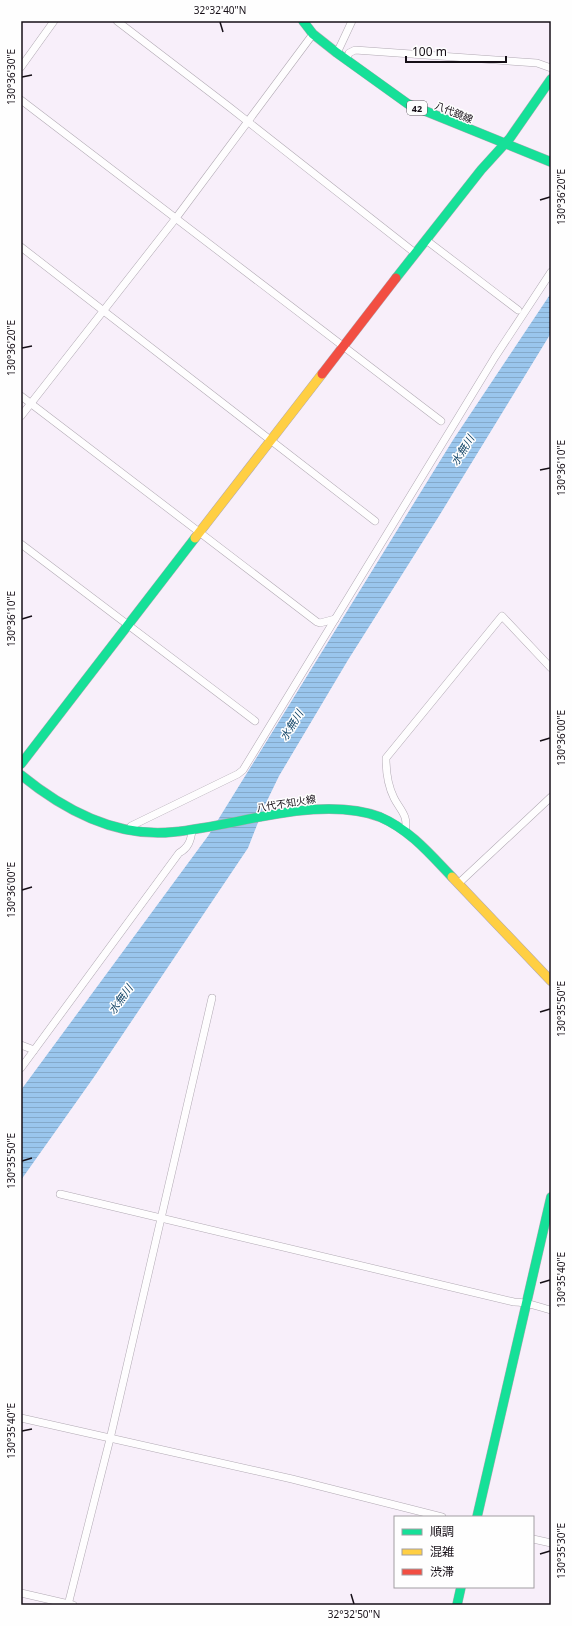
<svg xmlns="http://www.w3.org/2000/svg" width="572" height="1626" viewBox="0 0 572 1626" font-family="'Noto Sans','Noto Sans JP',sans-serif">
<defs>
<pattern id="water-rules" width="6" height="5" patternUnits="userSpaceOnUse"><rect width="6" height="5" fill="#9ac6ed"/><path d="M0 2.5h6" fill="none" stroke="#84a9ca"/></pattern>
</defs>
<rect width="100%" height="100%" fill="#f8effa"/>
<path fill="url(#water-rules)" d="M 551,293 L 551,333 L 439,516 L 348,660 L 279,776 L 264,807 L 248,848 L 94,1077 L 21,1180 L 21,1090 L 208,836 L 453,440 Z"/>
<g fill="none" stroke-linecap="round" stroke-linejoin="round">
<defs>
<g id="street">
<path d="M 117,21 L 228,106 L 415,253"/>
<path d="M 337,53 L 352,21"/>
<path d="M 347,59 L 349,53 L 355,50 L 537,63 L 551,68"/>
<path d="M 21,67 L 54,21"/>
<path d="M 21,100 L 441,421"/>
<path d="M 426,240 L 518,310"/>
<path d="M 21,247 L 375,521"/>
<path d="M 21,396 L 317,622 L 320,623 L 335,619"/>
<path d="M 21,416 L 176,218 L 313,34"/>
<path d="M 21,544 L 255,721"/>
<path d="M 129,830 L 131,826 L 238,774 L 243,770 L 495,357 L 551,272"/>
<path d="M 405,831 C 409,816 400,810 394,798 C 388,786 386,771 386,758 L 502,616 L 551,668"/>
<path d="M 459,883 L 551,797"/>
<path d="M 21,1045 L 34,1050"/>
<path d="M 21,1068 L 179,853 C 188,848 191,841 192,830"/>
<path d="M 60,1194 L 514,1302 C 528,1302 538,1307 551,1310"/>
<path d="M 21,1418 L 292,1479 L 442,1517"/>
<path d="M 533,1539 L 551,1543"/>
<path d="M 21,1593 L 73,1605"/>
<path d="M 68,1605 L 110,1439 L 212,998"/>
</g>
<g id="fast">
<path d="M 303,21 L 313,34 L 337,53 L 408,104 L 551,162"/>
<path d="M 396,278 L 481,170 L 510,138 L 551,79"/>
<path d="M 21,764 L 195,538"/>
<path d="M 21,775 C 64,810 116,838 173,832 C 214,828 255,816 296,811 C 323,808 354,807 380,817 C 410,830 430,854 452,877"/>
<path d="M 477,1517 L 551,1197"/>
<path d="M 457,1605 L 461,1587"/>
</g>
<g id="slow">
<path d="M 195,538 L 322,374"/>
<path d="M 452,877 L 551,981"/>
</g>
<path id="jam" d="M 322,374 L 396,278"/>
</defs>
<use href="#street" stroke="#b1a9b3" stroke-width="8"/>
<use href="#fast" stroke="#b1a9b3" stroke-width="10"/>
<use href="#slow" stroke="#b1a9b3" stroke-width="10"/>
<use href="#jam" stroke="#b1a9b3" stroke-width="10"/>
<use href="#street" stroke="#fefdfe" stroke-width="7"/>
<use href="#fast" stroke="#16e098" stroke-width="9"/>
<use href="#slow" stroke="#ffcf43" stroke-width="9"/>
<use href="#jam" stroke="#f24e42" stroke-width="9"/>
</g>
<path fill="none" stroke="#160f17" stroke-width="1.5" d="M 220,22 L 223,32M 22,77 L 32,75M 540,200 L 550,197M 22,348 L 32,346M 540,470 L 550,468M 22,619 L 32,616M 540,741 L 550,738M 22,890 L 32,887M 540,1012 L 550,1009M 22,1161 L 32,1158M 540,1283 L 550,1280M 22,1431 L 32,1429M 540,1554 L 550,1551M 351,1594 L 354,1604"/>
<g text-anchor="middle" dominant-baseline="central" stroke-width="3" stroke-linejoin="round" paint-order="stroke">
<rect fill="#fefefe" stroke="#5c575c" stroke-width="1" x="407" y="101" width="20" height="14" rx="3"/>
<g font-size="9" font-weight="bold" fill="#160f17">
<text x="417" y="108">42</text>
</g>
<g font-size="10" fill="#160f17" stroke="#fefefe">
<text transform="translate(454 112) rotate(22)">八代鏡線</text>
<text transform="translate(286 803) rotate(-9)">八代不知火線</text>
</g>
<g font-size="11" font-style="italic" fill="#144668" stroke="#fefefe">
<text transform="translate(462 450) rotate(-58)">水無川</text>
<text transform="translate(291 725) rotate(-58)">水無川</text>
<text transform="translate(120 999) rotate(-54)">水無川</text>
</g>
</g>
<rect width="572" height="1626" fill="none" stroke="#fefefe" stroke-width="44"/>
<rect x="394" y="1516" width="140" height="72" fill="#fefefe" stroke="#a19ea2"/>
<rect x="402" y="1529" width="20" height="6" fill="#16e098" stroke="#a19ea2"/>
<text x="430" y="1536" font-size="12" fill="#160f17">順調</text>
<rect x="402" y="1549" width="20" height="6" fill="#ffcf43" stroke="#a19ea2"/>
<text x="430" y="1556" font-size="12" fill="#160f17">混雑</text>
<rect x="402" y="1569" width="20" height="6" fill="#f24e42" stroke="#a19ea2"/>
<text x="430" y="1576" font-size="12" fill="#160f17">渋滞</text>
<path d="M406 56v6h100v-6" fill="none" stroke="#160f17" stroke-width="2"/>
<text x="412" y="56" font-size="12" fill="#160f17" stroke="#fefefe" stroke-width="3" paint-order="stroke">100 m</text>
<rect x="22" y="22" width="528" height="1582" fill="none" stroke="#160f17" stroke-width="1.5"/>
<g font-size="10" text-anchor="middle" fill="#160f17">
<text x="220" y="14">32°32'40"N</text>
<text transform="translate(11 77) rotate(-90)" y="4">130°36'30"E</text>
<text transform="translate(561 197) rotate(-90)" y="4">130°36'20"E</text>
<text transform="translate(11 348) rotate(-90)" y="4">130°36'20"E</text>
<text transform="translate(561 468) rotate(-90)" y="4">130°36'10"E</text>
<text transform="translate(11 619) rotate(-90)" y="4">130°36'10"E</text>
<text transform="translate(561 738) rotate(-90)" y="4">130°36'00"E</text>
<text transform="translate(11 890) rotate(-90)" y="4">130°36'00"E</text>
<text transform="translate(561 1009) rotate(-90)" y="4">130°35'50"E</text>
<text transform="translate(11 1161) rotate(-90)" y="4">130°35'50"E</text>
<text transform="translate(561 1280) rotate(-90)" y="4">130°35'40"E</text>
<text transform="translate(11 1431) rotate(-90)" y="4">130°35'40"E</text>
<text transform="translate(561 1551) rotate(-90)" y="4">130°35'30"E</text>
<text x="354" y="1618">32°32'50"N</text>
</g>
</svg>
